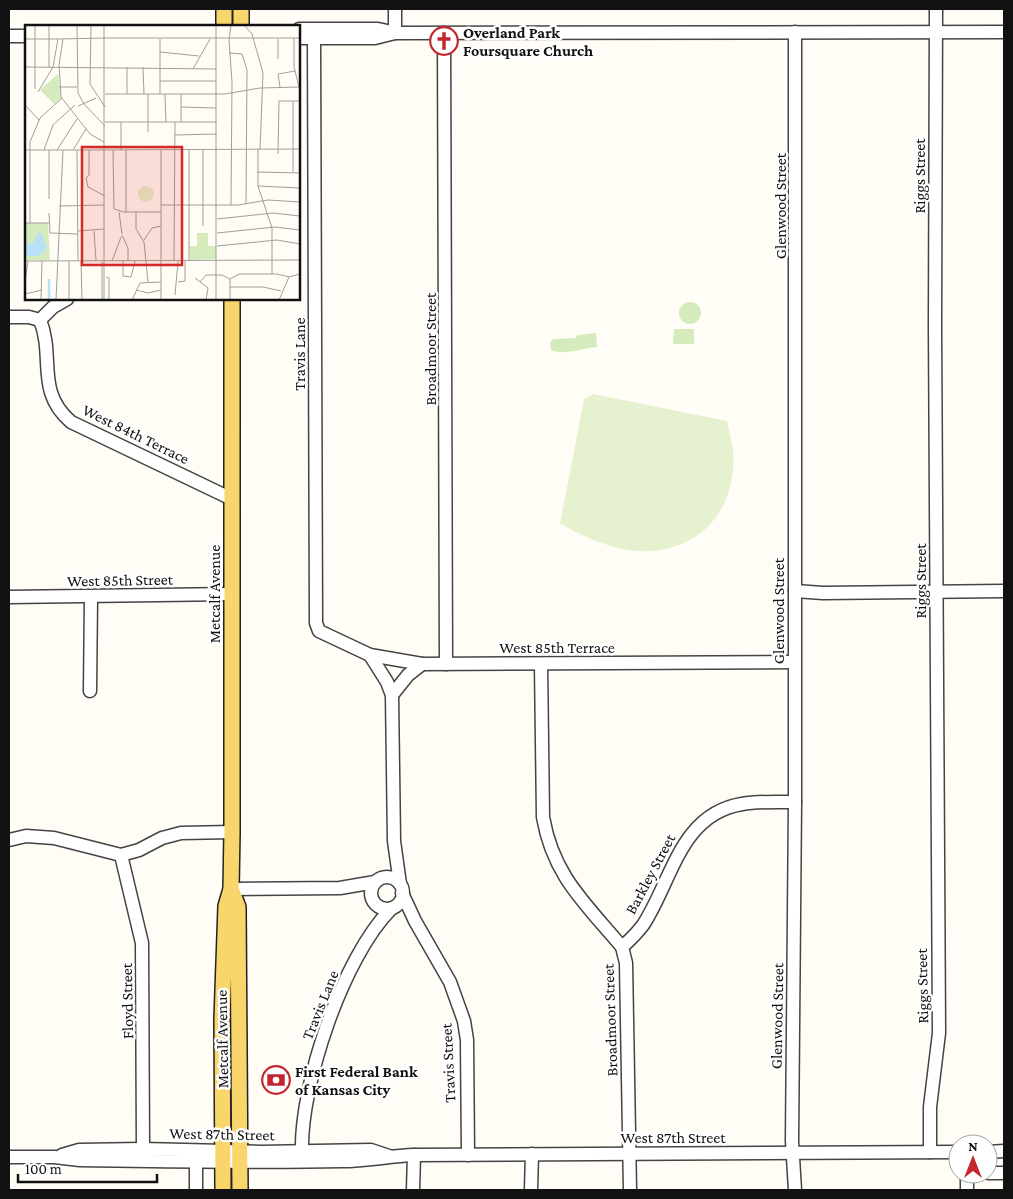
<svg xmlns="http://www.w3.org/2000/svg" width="1013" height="1199" viewBox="0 0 1013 1199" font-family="'Crimson Pro',serif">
<rect width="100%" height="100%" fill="#fffdf5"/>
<g fill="#d5ebbd">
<circle cx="690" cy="313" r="11"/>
<path d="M 674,329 L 694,329 L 694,344 L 673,344 Z"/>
<path d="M 596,333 L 597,347 C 583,348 563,356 551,350 L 550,343 L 553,339 L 575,338 L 578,335 Z"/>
</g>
<path fill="#e6f2cf" d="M 593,394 L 727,421 C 729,431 732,442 733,451 C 738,516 691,559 628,550 C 604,546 581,535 560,524 L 584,399 Z"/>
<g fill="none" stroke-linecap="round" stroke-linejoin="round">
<defs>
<g id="minor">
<path d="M 299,29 L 378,29 L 392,32"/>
<path d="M 395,33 L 395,9"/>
<path d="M 444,33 L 446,664"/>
<path d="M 9,36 L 26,36"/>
<path d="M 299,38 L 375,38 L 395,33 L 1004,32"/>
<path d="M 314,39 L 316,623 L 319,631 L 370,655 L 422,664 L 794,662"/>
<path d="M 9,317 L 29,317 L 40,320"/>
<path d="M 40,320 C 55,357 35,391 71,422 L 232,499"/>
<path d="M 40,320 L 53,307 L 67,299"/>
<path d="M 795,591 L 823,593 L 1004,591"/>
<path d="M 9,597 L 232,594"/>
<path d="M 370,655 L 387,682 L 392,695 L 394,841 L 400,884"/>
<path d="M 541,664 L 543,817 C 553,876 586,904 622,947 L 626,963 L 630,1190"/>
<path d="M 90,691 L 91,597"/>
<path d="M 392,695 L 408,675 L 422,664"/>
<path d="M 9,840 L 26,836 L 54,838 L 121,855 L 139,850 L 162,838 L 181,833 L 232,832"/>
<path d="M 121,855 L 142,943 L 143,1149"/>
<circle cx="387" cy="893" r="16"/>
<path d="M 231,889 L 340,888 L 375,882"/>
<path d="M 402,893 L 415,921 L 450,982 L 464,1021 L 467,1040 L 468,1155"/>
<path d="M 622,947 C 630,940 637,933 643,925 C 672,881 680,814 742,804 C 759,801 778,802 795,802"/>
<path d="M 302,1152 C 300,1085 343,957 391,909"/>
<path d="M 930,1152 L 930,1107 L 939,1033 L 935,327 L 936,9"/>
<path d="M 988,1152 L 1004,1151"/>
<path d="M 62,1155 L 79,1150 L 143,1149 L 261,1152 L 371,1150 L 389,1156"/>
<path d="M 9,1157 L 54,1157 L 80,1160 C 168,1161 255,1163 342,1161 C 367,1161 389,1156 414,1155 L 958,1152"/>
<path d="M 196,1161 L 196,1190"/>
<path d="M 988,1173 L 1004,1173"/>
<path d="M 967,1174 L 967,1190"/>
<path d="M 413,1190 L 414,1155"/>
<path d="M 531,1190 L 532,1154"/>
<path d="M 795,1190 L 792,1141 L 795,802 L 795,32"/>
</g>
<g id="major">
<path d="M 224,9 L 224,26"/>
<path d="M 241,9 L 241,26"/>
<path d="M 231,889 L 238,907 L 240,1190"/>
<path d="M 223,1190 L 222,1019 L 226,906 L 231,889 L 232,832 L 232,299"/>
</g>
</defs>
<use href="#minor" stroke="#444" stroke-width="15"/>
<use href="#major" stroke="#222" stroke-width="18"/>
<use href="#minor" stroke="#fff" stroke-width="12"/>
<use href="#major" stroke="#f9d66b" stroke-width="15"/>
</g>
<defs>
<symbol id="church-ring" viewBox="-11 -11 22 22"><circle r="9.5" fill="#fff" stroke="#c4262e" stroke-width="1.5"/><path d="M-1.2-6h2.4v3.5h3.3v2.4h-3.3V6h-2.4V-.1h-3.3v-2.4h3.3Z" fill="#c4262e"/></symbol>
<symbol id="bank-ring" viewBox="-11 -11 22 22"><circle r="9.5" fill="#fff" stroke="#c4262e" stroke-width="1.5"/><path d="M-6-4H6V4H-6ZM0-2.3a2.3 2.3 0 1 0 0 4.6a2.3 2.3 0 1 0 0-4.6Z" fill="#c4262e"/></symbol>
</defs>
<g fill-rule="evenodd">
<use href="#church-ring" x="428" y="25" width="32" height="32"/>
<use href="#bank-ring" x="260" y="1064" width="32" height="32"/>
</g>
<g text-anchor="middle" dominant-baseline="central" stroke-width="5" stroke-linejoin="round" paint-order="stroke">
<g font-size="16" font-weight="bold" fill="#111" stroke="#fff" text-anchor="start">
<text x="463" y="32">Overland Park<tspan x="463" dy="18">Foursquare Church</tspan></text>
<text x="295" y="1071">First Federal Bank<tspan x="295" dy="18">of Kansas City</tspan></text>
</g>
<g font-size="16" fill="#111" stroke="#fff">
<text transform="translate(919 176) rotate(-90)">Riggs Street</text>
<text transform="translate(780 206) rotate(-90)">Glenwood Street</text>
<text transform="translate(430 349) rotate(-90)">Broadmoor Street</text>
<text transform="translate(299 354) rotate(-90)">Travis Lane</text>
<text transform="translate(136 434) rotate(26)">West 84th Terrace</text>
<text transform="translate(120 580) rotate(-1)">West 85th Street</text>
<text transform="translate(920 581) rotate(-90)">Riggs Street</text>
<text transform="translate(214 594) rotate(-90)">Metcalf Avenue</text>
<text transform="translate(778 611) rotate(-90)">Glenwood Street</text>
<text x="557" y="647">West 85th Terrace</text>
<text transform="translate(650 874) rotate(-62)">Barkley Street</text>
<text transform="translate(922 986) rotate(-91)">Riggs Street</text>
<text transform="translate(127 1001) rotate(-91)">Floyd Street</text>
<text transform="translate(320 1005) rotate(-68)">Travis Lane</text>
<text transform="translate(777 1016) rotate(-89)">Glenwood Street</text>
<text transform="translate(610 1020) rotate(-92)">Broadmoor Street</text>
<text transform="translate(222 1039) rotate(-91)">Metcalf Avenue</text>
<text transform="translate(448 1063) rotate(-93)">Travis Street</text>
<text transform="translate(222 1134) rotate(1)">West 87th Street</text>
<text x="673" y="1137">West 87th Street</text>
</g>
</g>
<g transform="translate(25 25)">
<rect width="275" height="275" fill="#fffdf5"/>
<path d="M 33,49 L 36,73 L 29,79 L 15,65 ZM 0,198 L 23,198 L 25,235 L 0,235 ZM 172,208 L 183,208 L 183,221 L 191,221 L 191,234 L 165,235 L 164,221 L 172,221 Z" fill="#d5ebbd"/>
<path d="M113 169a8 8 0 1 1 16 0a8 8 0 1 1-16 0Z" fill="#e6f2cf"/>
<path d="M 15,206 L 22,223 L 14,231 L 0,231 L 0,213 L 3,215 L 1,219 L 7,219 Z" fill="#b9e0f7"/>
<path fill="none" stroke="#b9e0f7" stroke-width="2.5" d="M 24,275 L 24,254"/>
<path fill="none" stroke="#a09f9a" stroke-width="1" d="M 52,0 L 53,68 L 59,79 L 80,101M 66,0 L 65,59 L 80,82M 79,0 L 79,275M 191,0 L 191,275M 219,0 L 227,9 L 238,48 L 235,124M 80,13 L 275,13M 269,13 L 269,42 L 274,62M 0,14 L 33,14M 38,14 L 34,40 L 36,72 L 65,109 L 79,117M 135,14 L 135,69M 253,14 L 253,34M 135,27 L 174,31M 204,28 L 217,29 L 222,45 L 221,179M 0,42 L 191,44M 24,42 L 24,0M 102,42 L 102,69M 118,42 L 119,69M 168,44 L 185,14M 135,56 L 191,56M 34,62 L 52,62M 255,62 L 253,49 L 270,46M 10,64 L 10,0M 13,67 L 28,42 L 33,14 L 80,13M 80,69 L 200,69 L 235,63 L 275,62M 123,69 L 123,107M 140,69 L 141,97M 156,69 L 156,97M 268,76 L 268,147M 0,80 L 14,95M 53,81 L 71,73M 156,82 L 191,83M 80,97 L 192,97M 150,110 L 192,109M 233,124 L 233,161 L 247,203 L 247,249M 0,125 L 64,125M 19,125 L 28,100 L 50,80M 24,125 L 24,174M 32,125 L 52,94M 48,125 L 61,104M 52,125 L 53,236M 64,125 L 275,124M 88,125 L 89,184 L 99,187 L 136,187M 96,125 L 96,97M 101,125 L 101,187M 253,129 L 254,76 L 275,76M 232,147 L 275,148M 61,153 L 64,150 L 64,125M 61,153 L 63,162 L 80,171M 233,161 L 275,163M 136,180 L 213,180 L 243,175 L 275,177M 206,180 L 207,57 L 204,15 L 206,0M 34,181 L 79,180M 94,187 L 97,209M 111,187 L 111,204 L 119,217 L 123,257M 24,188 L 25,208 L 52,209M 192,194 L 248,188 L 275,191M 0,198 L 24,198M 5,198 L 5,117 L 15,93 L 37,73M 178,201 L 178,125M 53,206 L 79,204M 69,206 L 71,235M 192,208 L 250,202 L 275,205M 97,210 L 103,223 L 103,236M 119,215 L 127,203 L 136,201M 192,221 L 252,215 L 275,219M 164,235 L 164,125M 0,236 L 275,235M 44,236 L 44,275M 56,236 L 57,275M 87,236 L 96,212M 98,236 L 98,251 L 106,252 L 110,236M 149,236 L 150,97M 81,252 L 84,253 L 84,275M 170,253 L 183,263 L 181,275M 205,254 L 214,249 L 252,249 L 264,252 L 275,249M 0,256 L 3,236M 153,257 L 160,256 L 160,235M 175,257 L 181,250 L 197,250 L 205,254M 205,262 L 238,262 L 256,266M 111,265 L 123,268 L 136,265M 0,269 L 17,265M 150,270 L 153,236M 16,275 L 17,236M 31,275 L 38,125M 77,275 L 77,237M 107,275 L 115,258 L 136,257M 136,275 L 136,125M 205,275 L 205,254M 254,275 L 264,252"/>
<path fill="#d62828" fill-opacity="0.15" stroke="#d62828" stroke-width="2.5" d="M 57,122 L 157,122 L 157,240 L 57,240 Z"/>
<rect width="275" height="275" fill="none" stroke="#111" stroke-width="2.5"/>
</g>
<rect width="1013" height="1199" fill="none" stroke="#111111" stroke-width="20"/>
<g transform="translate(973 1159)"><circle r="24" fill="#ffffff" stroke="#a0a0a0"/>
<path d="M0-4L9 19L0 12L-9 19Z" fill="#c4262e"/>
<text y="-8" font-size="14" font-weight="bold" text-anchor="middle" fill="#111111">N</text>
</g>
<path d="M18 1174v8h139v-8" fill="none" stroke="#111111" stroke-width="2.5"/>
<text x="25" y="1174" font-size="15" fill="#111111" stroke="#ffffff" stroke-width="4" paint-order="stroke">100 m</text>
</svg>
